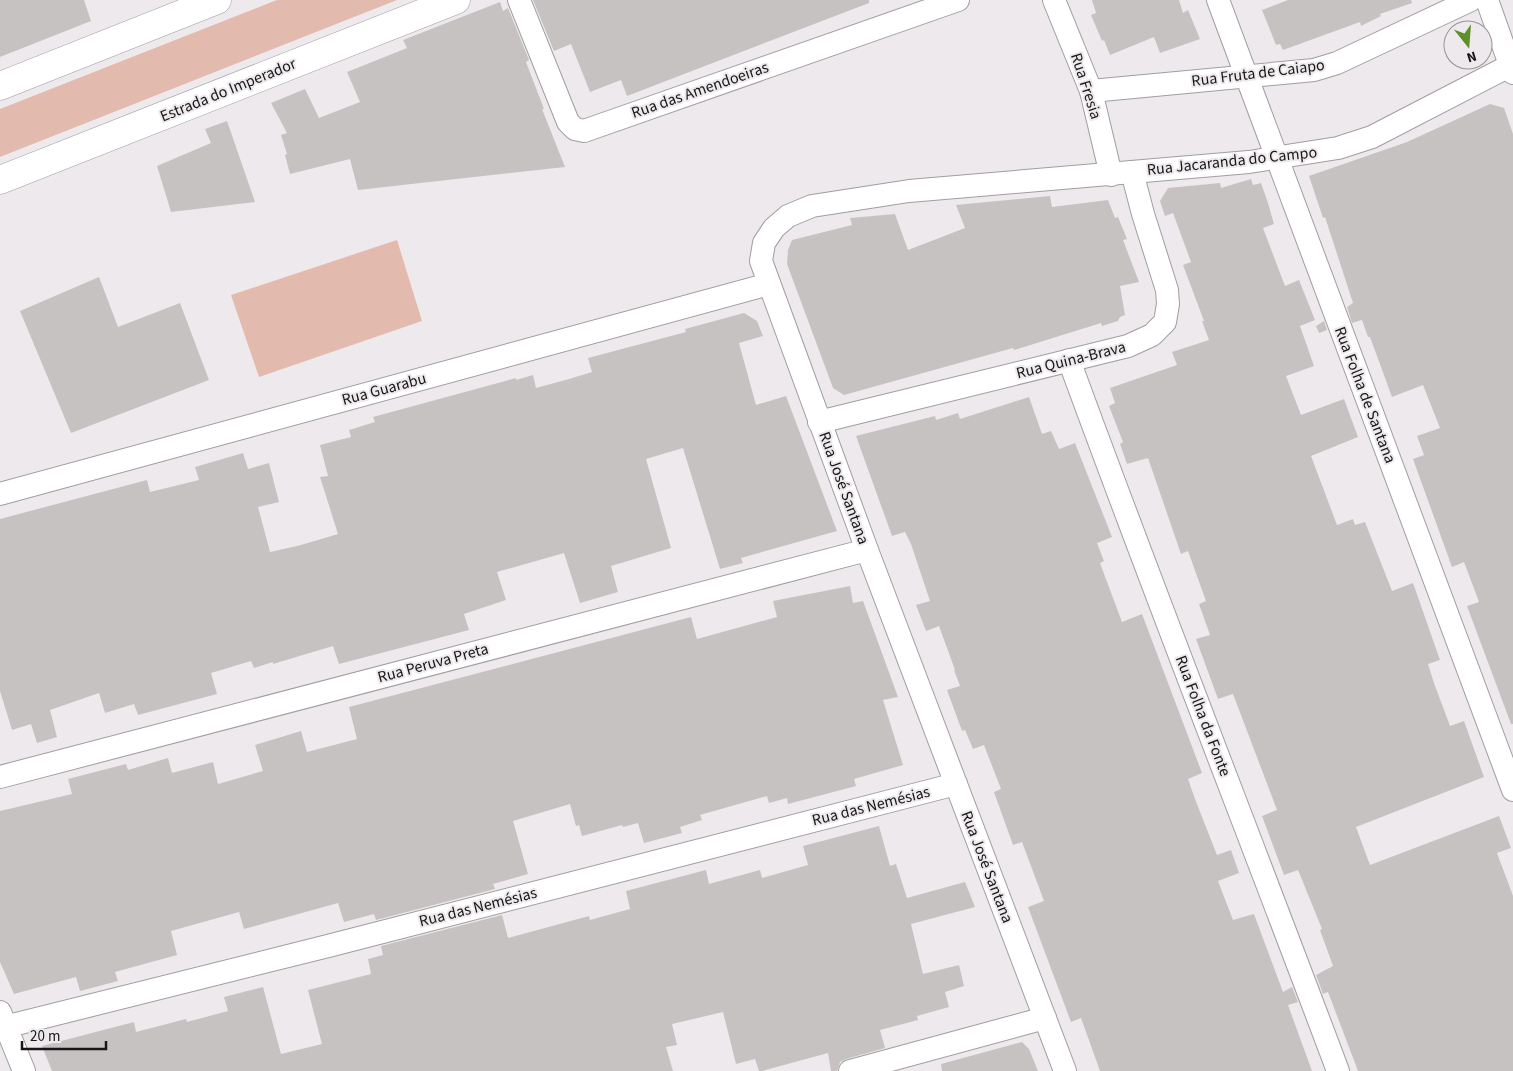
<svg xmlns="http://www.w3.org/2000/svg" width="1513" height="1071" viewBox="0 0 1513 1071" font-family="'Source Sans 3',sans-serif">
<rect width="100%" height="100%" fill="#eee9ec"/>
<g fill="#e2bbae">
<path d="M 277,0 L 397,0 L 0,157 L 0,109 Z"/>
<path d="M 397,240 L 422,321 L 259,377 L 231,295 Z"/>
</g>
<g fill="#c7c2c2">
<path d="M 0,0 L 84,0 L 91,21 L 0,57 Z"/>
<path d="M 533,0 L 869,0 L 869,3 L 627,96 L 621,80 L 590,92 L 571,44 L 554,51 Z"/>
<path d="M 1092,0 L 1179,0 L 1183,13 L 1188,10 L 1200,39 L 1160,53 L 1154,37 L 1110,55 L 1104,40 L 1102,41 L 1091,15 L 1096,13 Z"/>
<path d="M 1288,0 L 1411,0 L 1412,3 L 1380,14 L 1381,16 L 1361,26 L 1360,22 L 1283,50 L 1280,44 L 1276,45 L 1262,10 Z"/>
<path d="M 500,2 L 503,11 L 508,8 L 529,60 L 526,62 L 544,109 L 542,109 L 565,167 L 358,190 L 350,159 L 290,174 L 285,155 L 287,154 L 281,135 L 287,133 L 271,103 L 305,89 L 319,118 L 360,102 L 347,72 L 407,48 L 403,40 Z"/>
<path d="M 1490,104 L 1504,108 L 1513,134 L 1513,724 L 1511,724 L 1467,606 L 1479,602 L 1464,562 L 1452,567 L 1413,459 L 1424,455 L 1417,436 L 1440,428 L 1423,385 L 1392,397 L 1370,337 L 1368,337 L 1362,320 L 1352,323 L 1347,307 L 1353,303 L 1325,217 L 1323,218 L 1309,176 L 1407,142 Z"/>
<path d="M 227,121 L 255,202 L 171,212 L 157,166 L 211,143 L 205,129 Z"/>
<path d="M 1251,179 L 1253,185 L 1261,183 L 1268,203 L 1274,224 L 1263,228 L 1285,286 L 1299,280 L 1315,320 L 1300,326 L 1314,366 L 1286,376 L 1301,415 L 1344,399 L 1358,437 L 1311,456 L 1337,525 L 1353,519 L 1355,525 L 1365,522 L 1392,591 L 1413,583 L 1440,660 L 1428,664 L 1434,683 L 1450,726 L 1464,721 L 1484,777 L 1356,827 L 1370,865 L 1499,816 L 1511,848 L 1497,853 L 1513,896 L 1513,1071 L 1358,1071 L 1328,992 L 1323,994 L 1316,975 L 1333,966 L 1320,930 L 1322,929 L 1298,870 L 1284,875 L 1262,816 L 1277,810 L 1233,694 L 1218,699 L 1196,639 L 1210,635 L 1199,604 L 1206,601 L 1188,551 L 1181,554 L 1148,458 L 1127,464 L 1120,444 L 1123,442 L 1109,406 L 1115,403 L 1110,388 L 1177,365 L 1172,352 L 1209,340 L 1202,321 L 1204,321 L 1183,265 L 1191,262 L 1173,213 L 1165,216 L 1160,201 L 1168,188 L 1220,183 L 1221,188 Z"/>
<path d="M 1050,196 L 1052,207 L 1108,200 L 1115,218 L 1118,217 L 1127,239 L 1123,240 L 1139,282 L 1120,286 L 1125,315 L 1120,317 L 1118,321 L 1102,326 L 1101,323 L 1014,350 L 1013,348 L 844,395 L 833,388 L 787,264 L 788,250 L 792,240 L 852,225 L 850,218 L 895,214 L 908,250 L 965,228 L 956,205 Z"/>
<path d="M 99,277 L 118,327 L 180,303 L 209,380 L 71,433 L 20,311 Z"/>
<path d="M 744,313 L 757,321 L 763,336 L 739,343 L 756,405 L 786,396 L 837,531 L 741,558 L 743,563 L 720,569 L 683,448 L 646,459 L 671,548 L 611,566 L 618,592 L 580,603 L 564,553 L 497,572 L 506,600 L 464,614 L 469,630 L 339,664 L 333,646 L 273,664 L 273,662 L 254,668 L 251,661 L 211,673 L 217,694 L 138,715 L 134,704 L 105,713 L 99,693 L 50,710 L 57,737 L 37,743 L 31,724 L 12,730 L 0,691 L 0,519 L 147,480 L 150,492 L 199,480 L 195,467 L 243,453 L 248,469 L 269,463 L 279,502 L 258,507 L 270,552 L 301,545 L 338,534 L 320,477 L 328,476 L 320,445 L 351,437 L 349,430 L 375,422 L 373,417 L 516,378 L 516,380 L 533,375 L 536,388 L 569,379 L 592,372 L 588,358 L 686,332 L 685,329 Z"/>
<path d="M 1324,321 L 1327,330 L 1319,333 L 1316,326 Z"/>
<path d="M 1029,397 L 1042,434 L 1051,431 L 1059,449 L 1075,443 L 1112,537 L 1097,543 L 1104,561 L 1100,563 L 1122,622 L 1142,614 L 1202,773 L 1188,779 L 1195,799 L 1217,855 L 1231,850 L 1238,870 L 1239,873 L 1218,881 L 1233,920 L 1254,914 L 1283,992 L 1292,987 L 1298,1002 L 1288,1005 L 1312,1071 L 1100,1071 L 1081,1018 L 1071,1022 L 1028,907 L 1044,901 L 1022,842 L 1013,845 L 994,792 L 1001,789 L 984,745 L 973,749 L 965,730 L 962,731 L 947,690 L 960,686 L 954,670 L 955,670 L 939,626 L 926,631 L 916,605 L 930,601 L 911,544 L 905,532 L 892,536 L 856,436 L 935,416 L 936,420 L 958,413 L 960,419 Z"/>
<path d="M 850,586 L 853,603 L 863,601 L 898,697 L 883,700 L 903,765 L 854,779 L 856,786 L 788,804 L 787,798 L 769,803 L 767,796 L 700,815 L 702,820 L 680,827 L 682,833 L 644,843 L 638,823 L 623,827 L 622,825 L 582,836 L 579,825 L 576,826 L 570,804 L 513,821 L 528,874 L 493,884 L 495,889 L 376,920 L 374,914 L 344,922 L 338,903 L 244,929 L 239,912 L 171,931 L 177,955 L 115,972 L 118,981 L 80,991 L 76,977 L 14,994 L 0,962 L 0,811 L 72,794 L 68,779 L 126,764 L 128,770 L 168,758 L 172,773 L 213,762 L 218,784 L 263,771 L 255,745 L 301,731 L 307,752 L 357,739 L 349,707 L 691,617 L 697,639 L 777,617 L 773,601 Z"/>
<path d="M 879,826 L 890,866 L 896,864 L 907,898 L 965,882 L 975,907 L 911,924 L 923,974 L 959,965 L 964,986 L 945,992 L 949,1007 L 917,1016 L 918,1020 L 880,1030 L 885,1048 L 846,1059 L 840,1062 L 837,1071 L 831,1071 L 828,1053 L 762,1071 L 759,1071 L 755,1059 L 736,1064 L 723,1012 L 672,1024 L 677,1045 L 666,1047 L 673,1071 L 52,1071 L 42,1046 L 134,1022 L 136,1032 L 186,1019 L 187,1022 L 228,1011 L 224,997 L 263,987 L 281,1054 L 322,1044 L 308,990 L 371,974 L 368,959 L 383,955 L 381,946 L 502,915 L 508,938 L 589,916 L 590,920 L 630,909 L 626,891 L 706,870 L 709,884 L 760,870 L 762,878 L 808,865 L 803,846 Z"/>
<path d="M 1022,1042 L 1029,1049 L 1038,1071 L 942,1071 L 941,1064 Z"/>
</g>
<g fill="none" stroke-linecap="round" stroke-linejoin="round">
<defs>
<g id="street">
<path d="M 519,0 L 568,122 L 575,129 L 584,131 L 958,0"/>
<path d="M 1054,0 L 1091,91 L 1111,175"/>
<path d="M 1218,0 L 1513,790"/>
<path d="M 1487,0 L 1513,73"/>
<path d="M 1091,91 L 1314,70 L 1337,63 L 1471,0"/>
<path d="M 1069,360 C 1156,598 1249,834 1338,1071"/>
<path d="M 819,422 L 1128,346 L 1152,335 L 1165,322 L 1168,304 L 1167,290 L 1143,214 L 1132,172"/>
<path d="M 0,494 L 769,284"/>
<path d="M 0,777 L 867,550"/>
<path d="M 0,1012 L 24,1071"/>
<path d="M 0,1028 L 328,946 L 956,784"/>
<path d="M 850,1071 L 1045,1018"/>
<path d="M 1065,1071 L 867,550 L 761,261 L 764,243 L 774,228 L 788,216 L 812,206 L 909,191 L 1249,162 L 1338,148 L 1372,137 L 1513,64"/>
</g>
<g id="secondary">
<path d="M 0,86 L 217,0"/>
<path d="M 0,180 L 456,0"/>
</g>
</defs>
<use href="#street" stroke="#a19da0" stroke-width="24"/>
<use href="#secondary" stroke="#a19da0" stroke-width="29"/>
<use href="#street" stroke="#fff" stroke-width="22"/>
<use href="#secondary" stroke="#fff" stroke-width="28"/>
</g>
<g text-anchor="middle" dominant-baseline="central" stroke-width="4" stroke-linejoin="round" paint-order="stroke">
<g font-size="16" fill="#181718" stroke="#eee9ec">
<text transform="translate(1258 73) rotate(-7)">Rua Fruta de Caiapo</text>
<text transform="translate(1086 86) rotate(72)">Rua Fresia</text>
<text transform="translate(228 90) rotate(-22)">Estrada do Imperador</text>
<text transform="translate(700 90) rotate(-19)">Rua das Amendoeiras</text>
<text transform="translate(1232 161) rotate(-6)">Rua Jacaranda do Campo</text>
<text transform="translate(1071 360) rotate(-14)">Rua Quina-Brava</text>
<text transform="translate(384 389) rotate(-15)">Rua Guarabu</text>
<text transform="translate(1365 395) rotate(69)">Rua Folha de Santana</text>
<text transform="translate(844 488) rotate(70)">Rua José Santana</text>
<text transform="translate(433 663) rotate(-15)">Rua Peruva Preta</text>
<text transform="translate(1203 716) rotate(69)">Rua Folha da Fonte</text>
<text transform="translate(871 806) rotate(-14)">Rua das Nemésias</text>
<text transform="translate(987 867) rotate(69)">Rua José Santana</text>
<text transform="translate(478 907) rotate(-14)">Rua das Nemésias</text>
</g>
</g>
<g transform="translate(1468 45) rotate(163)"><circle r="24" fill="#eee9ec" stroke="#989597"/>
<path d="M0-4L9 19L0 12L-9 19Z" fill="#5e9027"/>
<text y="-8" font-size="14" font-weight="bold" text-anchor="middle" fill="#181718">N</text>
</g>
<path d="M22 1041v8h84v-8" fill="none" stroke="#181718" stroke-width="2.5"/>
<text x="30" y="1041" font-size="15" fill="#181718" stroke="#eee9ec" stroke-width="4" paint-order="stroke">20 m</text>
</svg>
